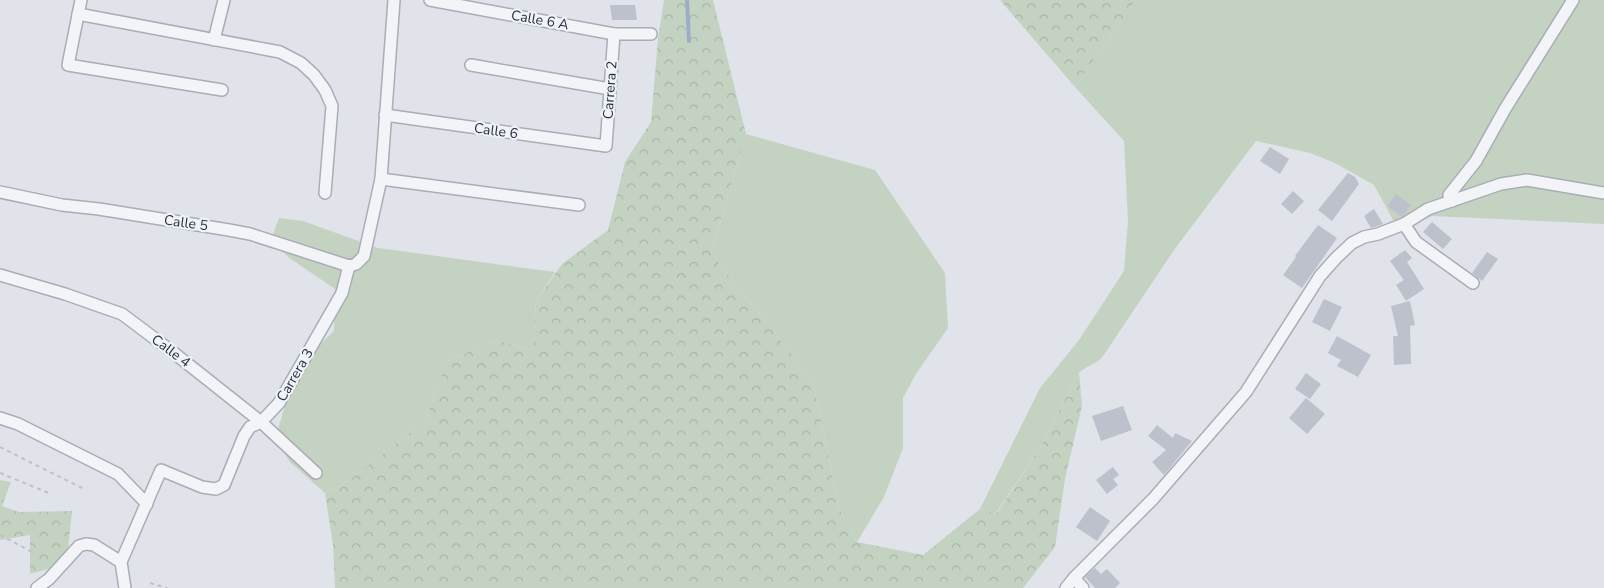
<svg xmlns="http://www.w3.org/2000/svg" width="1604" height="588" viewBox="0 0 1604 588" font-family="'Nunito Sans',sans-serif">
<defs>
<pattern id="forest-crowns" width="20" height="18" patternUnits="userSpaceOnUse" patternTransform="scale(1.25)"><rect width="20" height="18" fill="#c4d3c1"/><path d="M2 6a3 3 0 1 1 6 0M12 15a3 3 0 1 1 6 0" fill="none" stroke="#a8b5a7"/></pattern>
</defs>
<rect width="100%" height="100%" fill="#e0e3e9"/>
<g fill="#c4d3c1">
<path d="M 1136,0 L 1604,0 L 1604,224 L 1432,216 L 1399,231 L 1374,185 L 1335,163 L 1310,153 L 1256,141 L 1174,250 L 1101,359 L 1079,372 L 1041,446 L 996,513 L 980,509 L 1040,388 L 1079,340 L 1124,271 L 1128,221 L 1124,141 L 1075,87 Z"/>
<path d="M 746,134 L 875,170 L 945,273 L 948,328 L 916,374 L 903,398 L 903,448 L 884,497 L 857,542 L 839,508 L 813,381 L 711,253 Z"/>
<path d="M 279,218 L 303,221 L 378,248 L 555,272 L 536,301 L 533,350 L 496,340 L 446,362 L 426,420 L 347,482 L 325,493 L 290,462 L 275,439 L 285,406 L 308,356 L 334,331 L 335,289 L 288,257 L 271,239 Z"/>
</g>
<g fill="url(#forest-crowns)">
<path d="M 664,0 L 713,0 L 746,134 L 711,253 L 813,381 L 839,508 L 857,542 L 923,555 L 980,509 L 997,513 L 1041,446 L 1079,372 L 1082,406 L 1065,479 L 1055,547 L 1023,588 L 335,588 L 333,545 L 325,493 L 347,482 L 426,420 L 446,362 L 496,340 L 533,350 L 536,301 L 562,264 L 608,230 L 625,162 L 651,122 L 658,39 Z"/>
<path d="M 1000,0 L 1136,0 L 1075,87 Z"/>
<path d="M 0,480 L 11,482 L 2,506 L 19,512 L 72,511 L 68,550 L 55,567 L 30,574 L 30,535 L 0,540 Z"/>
</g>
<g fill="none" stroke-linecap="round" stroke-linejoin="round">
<path stroke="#9badc9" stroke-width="4" d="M 687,0 L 689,41"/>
</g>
<g fill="#bdc1cc">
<path d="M 610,5 L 635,5 L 637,20 L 612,20 Z"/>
<path d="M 1270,147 L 1289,159 L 1280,174 L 1260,161 Z"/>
<path d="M 1348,173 L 1355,177 L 1359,184 L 1332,221 L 1318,210 Z"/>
<path d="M 1293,191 L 1304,201 L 1292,214 L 1281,204 Z"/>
<path d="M 1396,194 L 1411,205 L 1402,217 L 1387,206 Z"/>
<path d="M 1374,209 L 1383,224 L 1371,228 L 1364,216 Z"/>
<path d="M 1432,222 L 1452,239 L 1443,249 L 1423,232 Z"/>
<path d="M 1318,225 L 1337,238 L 1302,288 L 1283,275 L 1296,257 L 1295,256 Z"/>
<path d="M 1405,250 L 1412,258 L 1407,262 L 1424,289 L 1406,301 L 1396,285 L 1404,280 L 1390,261 Z"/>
<path d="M 1487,252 L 1498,259 L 1482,281 L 1472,273 Z"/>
<path d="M 1324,299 L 1342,307 L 1330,331 L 1312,322 Z"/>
<path d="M 1410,301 L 1415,325 L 1410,326 L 1411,364 L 1394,365 L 1393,336 L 1398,336 L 1391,306 Z"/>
<path d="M 1337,336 L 1371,355 L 1358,377 L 1337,366 L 1341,360 L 1328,353 Z"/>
<path d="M 1306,373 L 1321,384 L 1310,399 L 1295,389 Z"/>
<path d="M 1306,398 L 1325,414 L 1307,434 L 1289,418 Z"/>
<path d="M 1123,406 L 1132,430 L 1101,441 L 1092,416 Z"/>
<path d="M 1157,425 L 1173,438 L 1175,433 L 1192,441 L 1164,475 L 1152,462 L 1166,450 L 1148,436 Z"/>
<path d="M 1113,467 L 1119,475 L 1113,479 L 1118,485 L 1107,494 L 1096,480 Z"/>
<path d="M 1090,507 L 1110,521 L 1097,541 L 1076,527 Z"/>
<path d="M 1095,568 L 1101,574 L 1107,569 L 1120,583 L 1115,588 L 1095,588 L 1085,577 Z"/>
</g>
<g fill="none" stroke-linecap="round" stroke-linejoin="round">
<defs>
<g id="street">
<path d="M 81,0 L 68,65 L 222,90"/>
<path d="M 430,0 L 614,34 L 651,34"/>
<path d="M 78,14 L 280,52 L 301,63 L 314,75 L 325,90 L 332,106 L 325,193"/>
<path d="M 214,40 L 224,0"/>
<path d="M 471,65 L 610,89"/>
<path d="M 385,115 L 606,146 L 614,34"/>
<path d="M 381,179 L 579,205"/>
<path d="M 0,192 L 62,205 L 99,209 L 229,230 L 250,234 L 349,266 L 356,264 L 364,256 L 381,179 L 394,0"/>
<path d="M 1452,201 L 1449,195 L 1476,161 L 1505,109 L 1573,0"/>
<path d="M 1404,224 L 1416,242 L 1473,283"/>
<path d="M 0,275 L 65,294 L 122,314 L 174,353 L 261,422 L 316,473"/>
<path d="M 0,418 L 18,424 L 118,474 L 147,504"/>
<path d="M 121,562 L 161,470 L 202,487 L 216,489 L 224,485 L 244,436 L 250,427 L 261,422 L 279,403 L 342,293 L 349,266"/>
<path d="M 1074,578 L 1083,588"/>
<path d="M 37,588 L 49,579 L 79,546 L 86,544 L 94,545 L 121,562 L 125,588"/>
<path d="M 1066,588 L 1074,578 L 1153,499 L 1246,392 L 1320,276 L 1336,258 L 1352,243 L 1364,237 L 1378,234 L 1404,224 L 1428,209 L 1501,184 L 1527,180 L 1604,193"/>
</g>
</defs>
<use href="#street" stroke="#a9adb6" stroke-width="14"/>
<g stroke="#bec1c7" stroke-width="2" stroke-dasharray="4 4" stroke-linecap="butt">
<path d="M 0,447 L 84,489"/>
<path d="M 0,473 L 51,494"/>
<path d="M 0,535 L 34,553"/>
<path d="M 150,583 L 167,588"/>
</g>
<use href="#street" stroke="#f3f4f7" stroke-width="11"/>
</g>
<g text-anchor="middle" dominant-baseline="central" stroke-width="4.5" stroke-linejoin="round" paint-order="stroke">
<g font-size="14" fill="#282f40" stroke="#eff2f6">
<text transform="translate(540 20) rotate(10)">Calle 6 A</text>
<text transform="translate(610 90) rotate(-86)">Carrera 2</text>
<text transform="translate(496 131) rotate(8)">Calle 6</text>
<text transform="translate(186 223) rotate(8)">Calle 5</text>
<text transform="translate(171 351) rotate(37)">Calle 4</text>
<text transform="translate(295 375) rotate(-60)">Carrera 3</text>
</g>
</g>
</svg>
